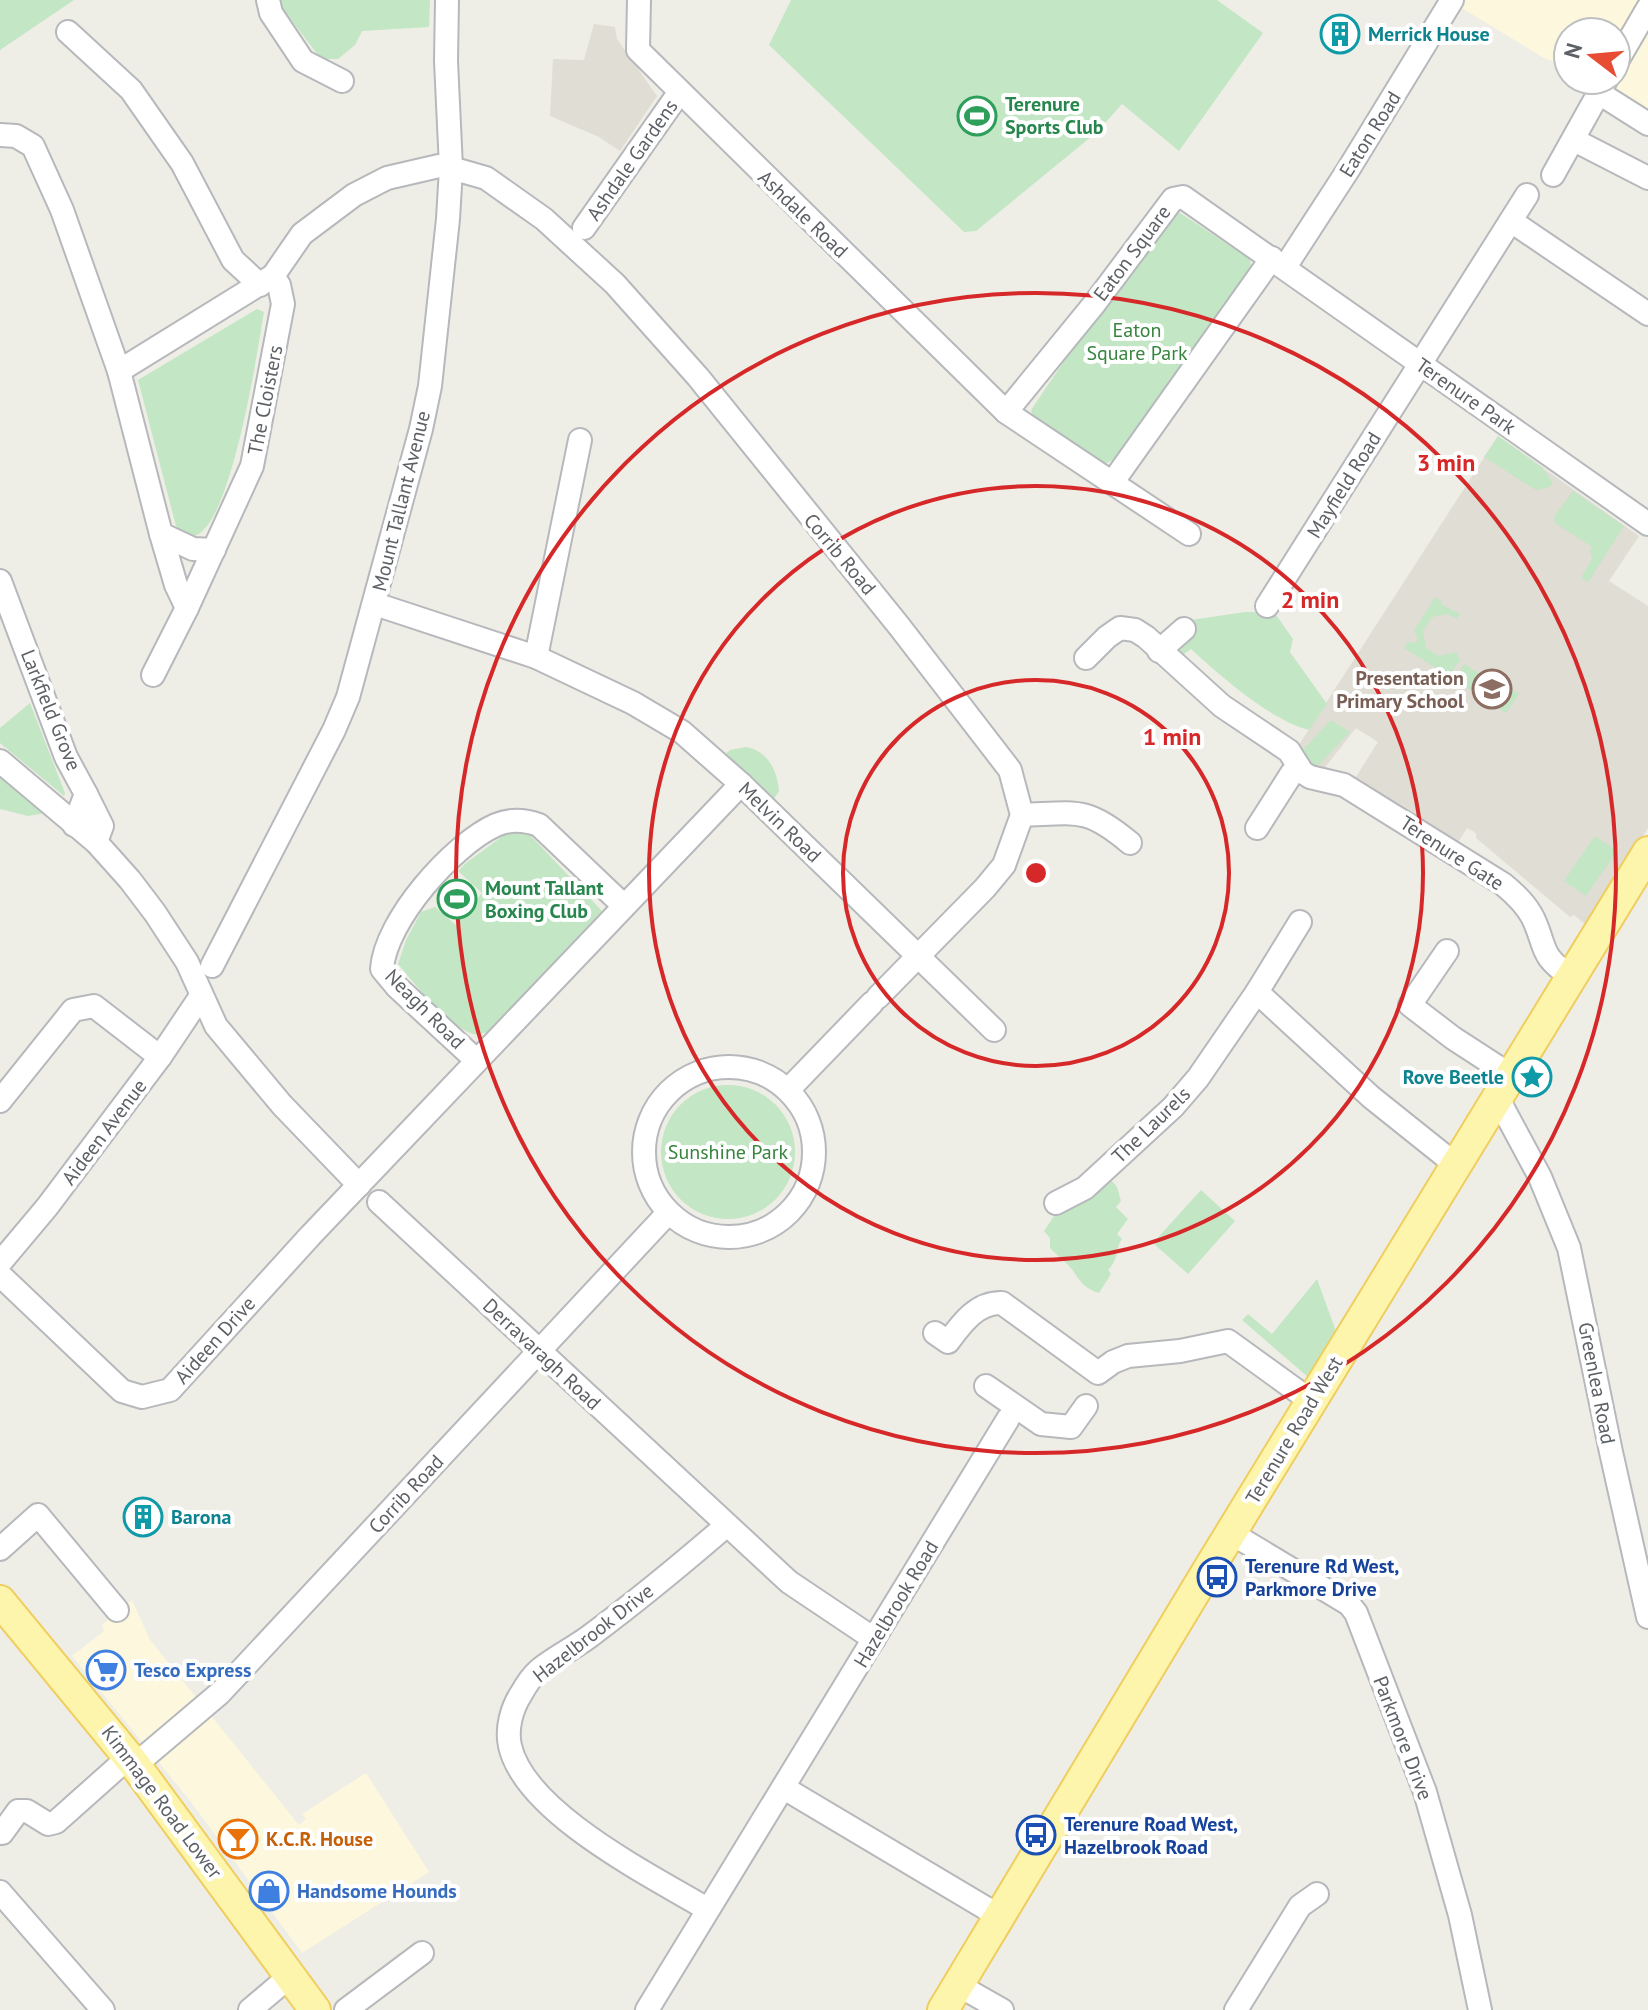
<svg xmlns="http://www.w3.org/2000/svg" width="1648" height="2010" viewBox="0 0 1648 2010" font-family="'PT Sans',sans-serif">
<rect width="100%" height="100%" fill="#efeee6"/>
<g fill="#fdf7dd">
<path d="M 1460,0 L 1648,0 L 1648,115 L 1626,103 L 1619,92 L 1608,85 L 1616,80 L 1616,32 L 1568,32 L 1568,67 L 1544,58 L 1457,5 Z"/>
<path d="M 132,1600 L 150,1640 L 299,1825 L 306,1819 L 302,1814 L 366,1773 L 429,1872 L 302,1953 L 191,1802 L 72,1656 L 104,1631 L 102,1625 Z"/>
</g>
<g fill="#dfddd4">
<path d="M 594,24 L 615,27 L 617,39 L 657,96 L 620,151 L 599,137 L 550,116 L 553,59 L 584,60 Z"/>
<path d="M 1498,436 L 1639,536 L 1609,581 L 1648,606 L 1648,828 L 1586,925 L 1574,915 L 1570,917 L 1476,838 L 1476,833 L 1467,828 L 1457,844 L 1356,777 L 1378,742 L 1356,728 L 1319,775 L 1293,754 Z"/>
</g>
<g fill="#c3e6c5">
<path d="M 0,0 L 74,0 L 0,50 Z"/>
<path d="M 279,0 L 430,0 L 429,27 L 362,31 L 355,45 L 338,59 L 321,59 L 280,5 Z"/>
<path d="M 791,0 L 1217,0 L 1263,33 L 1179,151 L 1122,104 L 1097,132 L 976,231 L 964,232 L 769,45 Z"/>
<path d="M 1177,211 L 1250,259 L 1251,266 L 1113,460 L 1104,464 L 1033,416 L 1031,410 L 1098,311 Z"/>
<path d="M 257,309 L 264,312 C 260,334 224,590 176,526 L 138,380 Z"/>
<path d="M 1498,436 L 1542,467 L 1553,483 L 1549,487 L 1536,490 L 1484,457 Z"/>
<path d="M 1573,491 L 1624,526 L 1588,582 L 1581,578 L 1592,559 L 1590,550 L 1592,547 L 1555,523 L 1554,517 Z"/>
<path d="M 1435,597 L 1441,601 L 1442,605 L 1460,614 L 1457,619 L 1448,614 L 1432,617 L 1423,631 L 1426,648 L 1439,656 L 1456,652 L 1460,660 L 1449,676 L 1404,648 L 1408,642 L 1416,643 L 1418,639 L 1414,631 Z"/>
<path d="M 1245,612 L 1274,612 L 1293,639 L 1290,652 L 1327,704 L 1309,730 C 1273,722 1219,675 1191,649 L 1181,656 L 1179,652 L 1193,633 L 1184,621 Z"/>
<path d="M 1464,664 L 1499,687 L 1502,683 L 1519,694 L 1506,713 L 1454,679 Z"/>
<path d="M 30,703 L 65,793 L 64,796 L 0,743 L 0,728 Z"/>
<path d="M 1331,720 L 1350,732 L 1315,769 L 1299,754 Z"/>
<path d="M 746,747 C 768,751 777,770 779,791 L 774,799 L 725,754 L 730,750 Z"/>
<path d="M 0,752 L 75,808 L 28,816 L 0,809 Z"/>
<path d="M 515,827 L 531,836 L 602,911 L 487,1032 C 481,1034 475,1036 468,1032 C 443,1021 415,984 398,964 L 406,940 L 421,912 L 435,907 L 456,925 L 482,893 L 458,871 L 466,863 Z"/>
<path d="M 1595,836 L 1617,851 L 1586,896 L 1564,881 Z"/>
<circle cx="728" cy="1152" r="67"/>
<path d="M 1105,1179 C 1117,1181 1118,1189 1121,1201 L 1116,1207 L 1128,1219 L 1117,1234 L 1122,1239 C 1114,1251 1120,1257 1108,1270 L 1111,1274 L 1099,1293 C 1086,1289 1081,1283 1074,1272 C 1068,1263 1057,1256 1050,1248 L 1050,1238 L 1044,1231 L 1056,1213 Z"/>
<path d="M 1201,1190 L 1235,1221 L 1188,1274 L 1153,1243 Z"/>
<path d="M 1317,1279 L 1337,1334 L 1309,1378 L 1242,1320 L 1248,1314 L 1272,1334 Z"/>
</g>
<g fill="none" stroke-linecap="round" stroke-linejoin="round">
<defs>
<g id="minor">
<path d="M 268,0 L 271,13 L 303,61 L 342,81"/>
<path d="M 639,0 L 638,50 L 1006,412 L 1189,534"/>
<path d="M 68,32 L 131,90 L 182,163 L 233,260 L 260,285"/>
<path d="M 1616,63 L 1648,8"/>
<path d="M 1599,93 L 1648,124"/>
<path d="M 0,135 L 16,136 L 33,146 L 62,210 L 119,371 L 161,534 L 176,585 L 187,608"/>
<path d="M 1574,140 L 1648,178"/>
<path d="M 1553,175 L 1606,80"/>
<path d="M 1511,221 L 1648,314"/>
<path d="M 584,228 L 679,93"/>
<path d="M 1285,267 L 1348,170 L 1452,0"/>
<path d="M 119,371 L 271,277"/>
<path d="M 1006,412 L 1095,303 L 1173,199 L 1183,197 L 1648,524"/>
<path d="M 1112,483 L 1272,258"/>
<path d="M 161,534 L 193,549 L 214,550"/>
<path d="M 0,581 L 66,757 L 86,794 L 74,825"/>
<path d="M 375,604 L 536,657 L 633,703 L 682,732 L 741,784 L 994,1030"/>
<path d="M 1267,606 L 1527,195"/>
<path d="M 1159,651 L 1184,629"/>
<path d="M 536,657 L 580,440"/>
<path d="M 1086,658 L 1107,637 L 1120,628 L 1135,630 L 1146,637 L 1222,706 L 1289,751 L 1302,772 L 1310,777 L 1344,785 L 1503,884 C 1515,894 1526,904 1533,918 C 1547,948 1539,955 1570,976"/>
<path d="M 153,675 L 187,608 L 252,466 L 283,304 L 279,285 L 273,276 L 302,234 L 354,195 L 387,178 L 439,166 L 451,168 L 486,178 L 544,219 L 615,284 L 698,377 L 899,626 L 1010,770 L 1022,815 L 1004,865 L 985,888 L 878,997"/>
<path d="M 0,761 L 96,842 L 130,880 L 155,913 L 187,962 L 216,1026 L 282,1105 L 359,1185"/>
<path d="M 86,794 L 102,826 L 96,842"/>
<path d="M 1022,815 C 1076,813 1086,806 1130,843"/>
<path d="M 1257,828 L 1292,773 L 1299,767"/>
<path d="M 1447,951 L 1410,1005 L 1453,1038 L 1510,1075"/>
<path d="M 212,966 L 334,730 L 348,697 L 421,429 L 430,386 L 448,219 L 451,168 L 446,61 L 447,0"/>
<path d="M 1257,992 L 1371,1097 L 1456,1165"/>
<path d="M 476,1060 L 397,987 L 382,969 C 385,921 453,844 496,825 C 510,819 525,820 539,825 L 623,905"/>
<circle cx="729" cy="1152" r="85"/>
<path d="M 788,1090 L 872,1003"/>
<path d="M 1497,1097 L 1540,1177 L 1569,1248 L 1611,1452 L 1648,1617"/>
<path d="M 0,1101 L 73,1010 L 94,1006 L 160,1057"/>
<path d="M 379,1202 L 789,1582 L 874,1639"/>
<path d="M 1056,1203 L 1085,1188 L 1173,1107 L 1198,1078 L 1257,992 L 1300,922"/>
<path d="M 0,1263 L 47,1207 L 160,1057 L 201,996"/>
<path d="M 0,1275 L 122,1391 L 142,1397 L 170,1390 L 311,1235 L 741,784"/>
<path d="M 935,1333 L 948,1342 C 962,1323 977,1302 1002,1303 L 1098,1373 L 1113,1362 L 1128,1356 L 1180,1351 L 1228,1341 L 1311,1401"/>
<path d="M 986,1386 L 1041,1424 L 1071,1427 L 1086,1406"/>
<path d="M 1231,1533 L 1349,1604 L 1356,1613 L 1425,1792 L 1460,1915 L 1480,2010"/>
<path d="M 0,1549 L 38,1515 L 117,1610"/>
<path d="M 135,1765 L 220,1693 L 668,1213"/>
<path d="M 784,1788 L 999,1916"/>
<path d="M 2,1833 L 18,1811 L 27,1811 L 48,1824 L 56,1822 L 129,1757"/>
<path d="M 0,1892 L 103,2010"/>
<path d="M 707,1909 C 652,1876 525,1813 510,1746 C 506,1728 512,1708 521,1694 C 526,1685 532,1676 539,1670 C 555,1657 574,1648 590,1636 C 637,1601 683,1563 727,1525"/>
<path d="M 958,1985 L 1002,2010"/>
<path d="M 250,2010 L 290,1976"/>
<path d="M 346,2010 L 422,1953"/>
<path d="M 647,2010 L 1008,1419"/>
<path d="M 1236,2010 L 1300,1906 L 1317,1894"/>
</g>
<g id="major">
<path d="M 0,1601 L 135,1765 L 315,2010"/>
<path d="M 943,2010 L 1208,1570 L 1648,852"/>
</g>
</defs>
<use href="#minor" stroke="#b6b8bc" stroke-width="26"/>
<use href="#major" stroke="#efce5f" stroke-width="34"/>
<use href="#minor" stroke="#fff" stroke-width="22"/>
<use href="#major" stroke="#fef5ad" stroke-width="30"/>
</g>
<g fill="none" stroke="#d62828" stroke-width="4">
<circle cx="1036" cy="873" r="193"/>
<circle cx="1036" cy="873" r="387"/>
<circle cx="1036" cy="873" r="580"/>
</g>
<defs>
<symbol id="building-ring" viewBox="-11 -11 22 22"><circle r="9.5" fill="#fff" stroke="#0f9aa8" stroke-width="1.5"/><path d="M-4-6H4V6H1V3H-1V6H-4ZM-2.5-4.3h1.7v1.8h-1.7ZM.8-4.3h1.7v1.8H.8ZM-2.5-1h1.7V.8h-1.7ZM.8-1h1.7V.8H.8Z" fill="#0f9aa8"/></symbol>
<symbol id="stadium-ring" viewBox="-11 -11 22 22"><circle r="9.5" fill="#fff" stroke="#2e9e5b" stroke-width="1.5"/><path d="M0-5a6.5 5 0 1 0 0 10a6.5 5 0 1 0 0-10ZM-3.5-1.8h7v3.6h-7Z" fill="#2e9e5b"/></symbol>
<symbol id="school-ring" viewBox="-11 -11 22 22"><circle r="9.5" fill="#fff" stroke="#8d6e63" stroke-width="1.5"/><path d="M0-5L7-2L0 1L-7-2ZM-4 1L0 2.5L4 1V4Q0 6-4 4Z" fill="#8d6e63"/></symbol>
<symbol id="sight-ring" viewBox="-11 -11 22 22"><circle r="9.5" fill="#fff" stroke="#0f9aa8" stroke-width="1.5"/><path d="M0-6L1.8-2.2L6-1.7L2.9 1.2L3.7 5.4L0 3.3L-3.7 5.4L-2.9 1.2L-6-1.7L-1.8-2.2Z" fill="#0f9aa8"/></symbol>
<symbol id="bus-ring" viewBox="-11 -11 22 22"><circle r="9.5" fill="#fff" stroke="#1a4fb4" stroke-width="1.5"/><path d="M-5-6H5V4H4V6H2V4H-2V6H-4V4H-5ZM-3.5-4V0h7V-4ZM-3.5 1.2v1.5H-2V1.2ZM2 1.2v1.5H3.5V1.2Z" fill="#1a4fb4"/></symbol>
<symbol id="supermarket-ring" viewBox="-11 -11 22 22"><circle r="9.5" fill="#fff" stroke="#3f7fe0" stroke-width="1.5"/><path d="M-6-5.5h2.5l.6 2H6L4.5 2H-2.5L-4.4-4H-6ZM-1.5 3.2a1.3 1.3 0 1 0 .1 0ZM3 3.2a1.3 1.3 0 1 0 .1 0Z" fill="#3f7fe0"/></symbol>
<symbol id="bar-ring" viewBox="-11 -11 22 22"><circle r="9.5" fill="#fff" stroke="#e8710a" stroke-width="1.5"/><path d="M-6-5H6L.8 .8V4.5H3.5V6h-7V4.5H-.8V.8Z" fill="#e8710a"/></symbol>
<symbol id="shop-ring" viewBox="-11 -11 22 22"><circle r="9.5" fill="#fff" stroke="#3f7fe0" stroke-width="1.5"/><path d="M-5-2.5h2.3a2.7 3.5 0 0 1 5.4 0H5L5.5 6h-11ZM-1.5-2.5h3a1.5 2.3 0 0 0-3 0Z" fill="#3f7fe0"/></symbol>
</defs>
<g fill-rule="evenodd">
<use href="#building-ring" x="1318" y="12" width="44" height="44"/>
<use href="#stadium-ring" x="955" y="94" width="44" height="44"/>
<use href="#school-ring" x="1470" y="667" width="44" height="44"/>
<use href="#stadium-ring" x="435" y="877" width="44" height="44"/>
<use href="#sight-ring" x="1510" y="1055" width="44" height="44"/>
<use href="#building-ring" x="121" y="1495" width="44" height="44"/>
<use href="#bus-ring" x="1195" y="1555" width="44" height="44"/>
<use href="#supermarket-ring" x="84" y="1648" width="44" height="44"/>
<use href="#bus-ring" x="1014" y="1813" width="44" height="44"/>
<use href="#bar-ring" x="216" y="1817" width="44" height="44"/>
<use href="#shop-ring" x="247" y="1869" width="44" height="44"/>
</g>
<g text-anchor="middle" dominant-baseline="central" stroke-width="8" stroke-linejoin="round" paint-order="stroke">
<g font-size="20" font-weight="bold" fill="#0d838f" stroke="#fff" text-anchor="start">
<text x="1368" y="34">Merrick House</text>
<text x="1504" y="1077" text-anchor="end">Rove Beetle</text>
<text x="171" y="1517">Barona</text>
</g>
<g font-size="20" font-weight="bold" fill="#27864d" stroke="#fff" text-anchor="start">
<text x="1005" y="104">Terenure<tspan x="1005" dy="23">Sports Club</tspan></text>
<text x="485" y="888">Mount Tallant<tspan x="485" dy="23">Boxing Club</tspan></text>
</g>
<g font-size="20" fill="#5d6166" stroke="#fff">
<text transform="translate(1370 134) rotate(-58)">Eaton Road</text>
<text transform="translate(632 160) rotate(-55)">Ashdale Gardens</text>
<text transform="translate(803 214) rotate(44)">Ashdale Road</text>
<text transform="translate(1132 253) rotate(-53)">Eaton Square</text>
<text transform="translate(1466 396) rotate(35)">Terenure Park</text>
<text transform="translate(265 400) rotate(-79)">The Cloisters</text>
<text transform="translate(1344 485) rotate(-58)">Mayfield Road</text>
<text transform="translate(401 501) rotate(-76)">Mount Tallant Avenue</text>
<text transform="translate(840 554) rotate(50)">Corrib Road</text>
<text transform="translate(51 710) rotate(68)">Larkfield Grove</text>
<text transform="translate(780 822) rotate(44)">Melvin Road</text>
<text transform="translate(1452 853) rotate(33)">Terenure Gate</text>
<text transform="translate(425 1009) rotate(45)">Neagh Road</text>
<text transform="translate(1151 1125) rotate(-44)">The Laurels</text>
<text transform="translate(104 1132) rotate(-53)">Aideen Avenue</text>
<text transform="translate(215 1340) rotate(-48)">Aideen Drive</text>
<text transform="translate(542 1354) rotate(43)">Derravaragh Road</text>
<text transform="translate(1597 1383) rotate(79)">Greenlea Road</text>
<text transform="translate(1294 1430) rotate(-59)">Terenure Road West</text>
<text transform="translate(406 1494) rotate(-47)">Corrib Road</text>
<text transform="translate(896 1604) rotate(-59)">Hazelbrook Road</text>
<text transform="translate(593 1633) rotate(-38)">Hazelbrook Drive</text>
<text transform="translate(1403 1738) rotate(69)">Parkmore Drive</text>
<text transform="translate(162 1802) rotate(53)">Kimmage Road Lower</text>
</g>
<g font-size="20" fill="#36843e" stroke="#fff">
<text x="1137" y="330">Eaton<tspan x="1137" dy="23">Square Park</tspan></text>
<text x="728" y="1152">Sunshine Park</text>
</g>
<g font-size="20" font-weight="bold" fill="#785e54" stroke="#fff" text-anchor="end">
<text x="1464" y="678">Presentation<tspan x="1464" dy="23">Primary School</tspan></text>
</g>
<g font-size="20" font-weight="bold" fill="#164399" stroke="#fff" text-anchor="start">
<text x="1245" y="1566">Terenure Rd West,<tspan x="1245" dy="23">Parkmore Drive</tspan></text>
<text x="1064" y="1824">Terenure Road West,<tspan x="1064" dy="23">Hazelbrook Road</tspan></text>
</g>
<g font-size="20" font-weight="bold" fill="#366cbe" stroke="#fff" text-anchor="start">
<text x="134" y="1670">Tesco Express</text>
<text x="297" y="1891">Handsome Hounds</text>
</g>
<g font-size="20" font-weight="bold" fill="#c56008" stroke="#fff" text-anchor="start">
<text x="266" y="1839">K.C.R. House</text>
</g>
</g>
<circle cx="1036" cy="873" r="12" fill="#d62828" stroke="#fff" stroke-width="4"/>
<g font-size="24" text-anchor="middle" font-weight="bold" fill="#d62828" stroke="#fff" stroke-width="8" stroke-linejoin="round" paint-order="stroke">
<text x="1446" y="471">3 min</text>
<text x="1310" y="608">2 min</text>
<text x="1172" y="745">1 min</text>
</g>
<g transform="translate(1592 56) rotate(286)"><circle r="38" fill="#ffffff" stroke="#bec0c2" stroke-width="2"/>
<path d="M0-6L14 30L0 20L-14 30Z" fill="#e74c35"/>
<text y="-12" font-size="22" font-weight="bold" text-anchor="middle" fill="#5d6166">N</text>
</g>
</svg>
